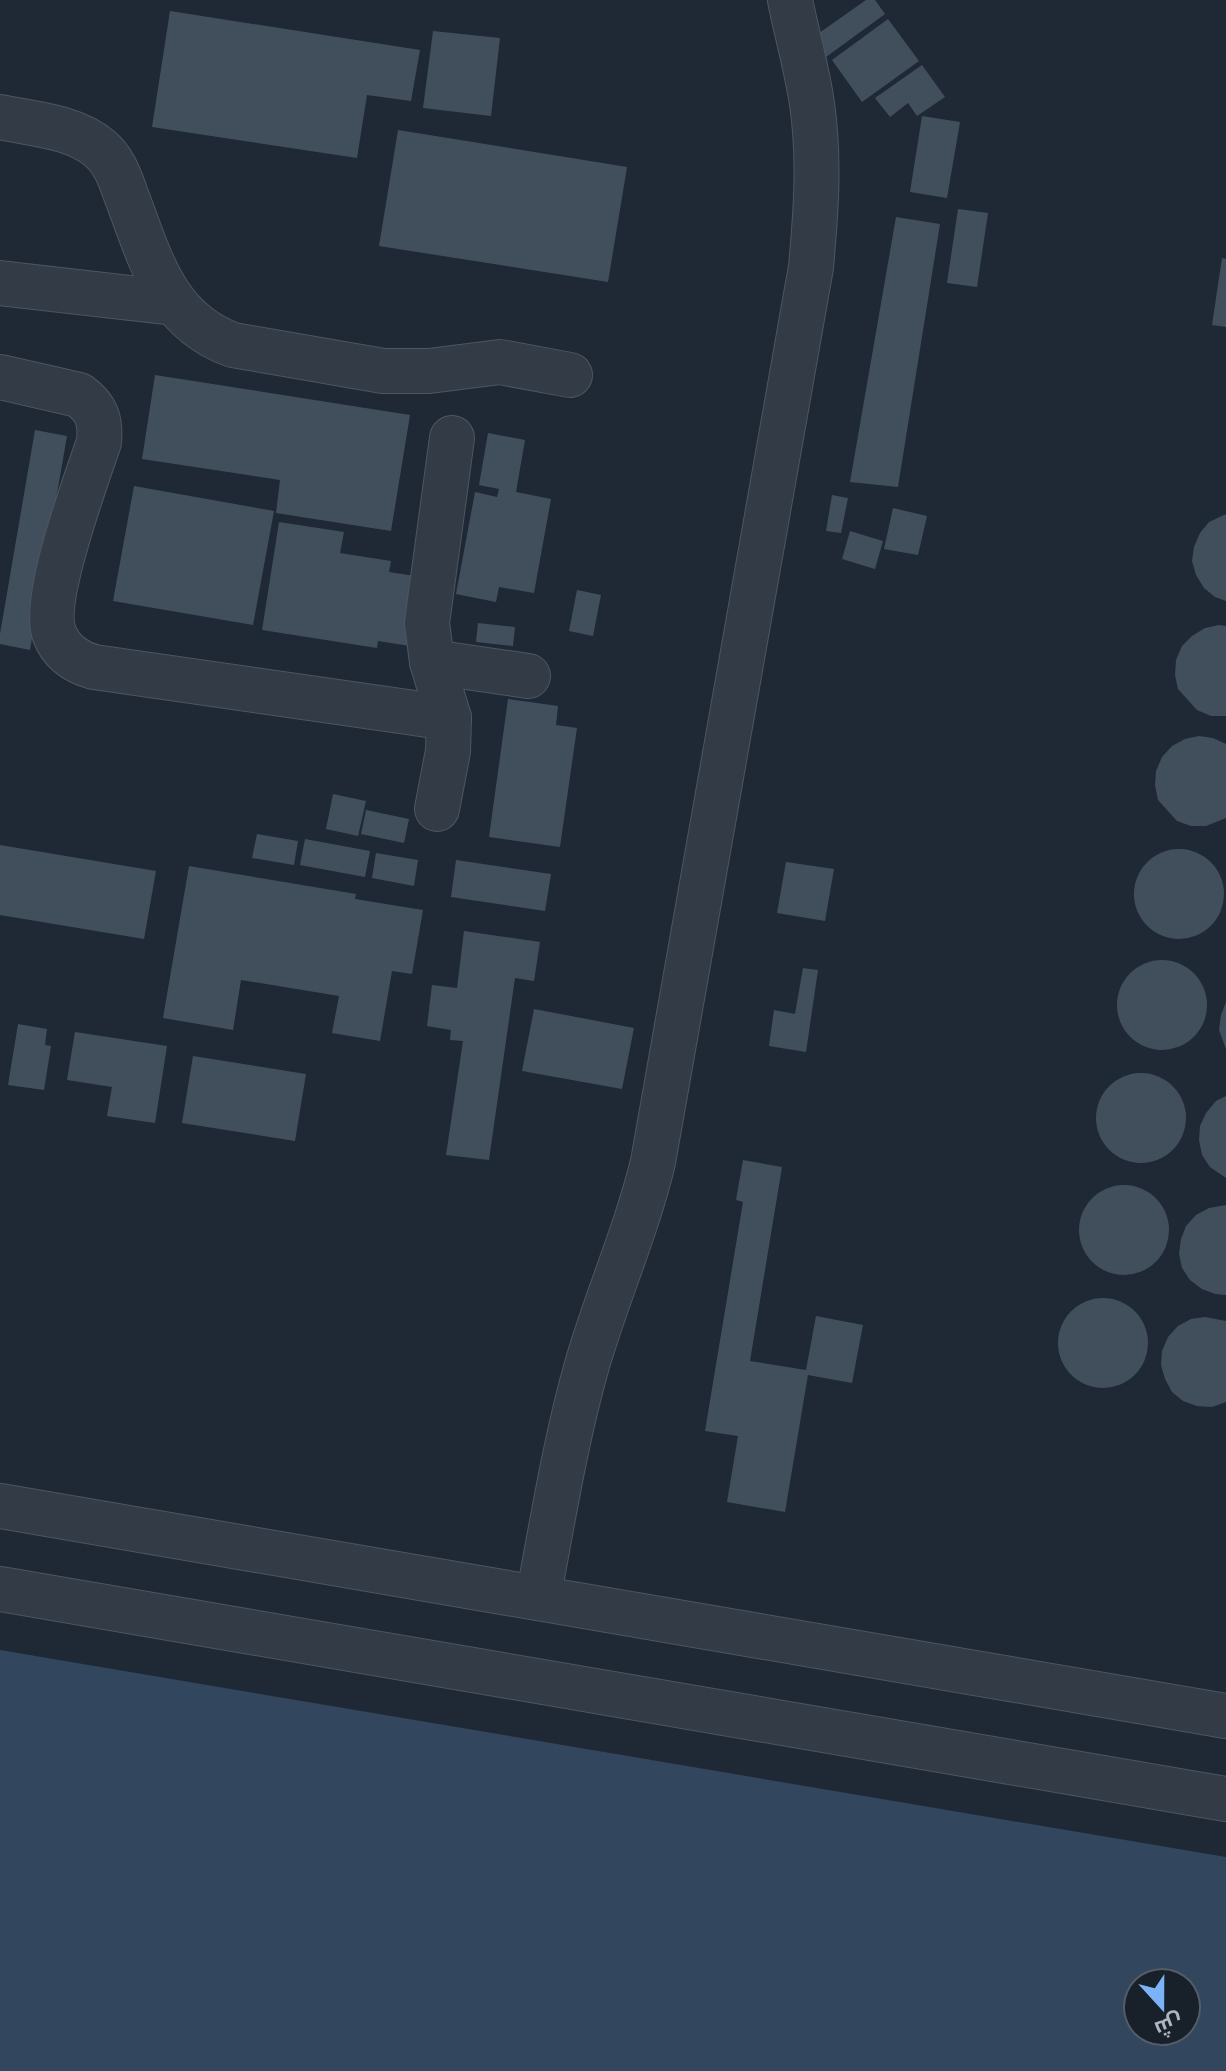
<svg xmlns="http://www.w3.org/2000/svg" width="1226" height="2071" viewBox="0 0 1226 2071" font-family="'Fira Sans',Cairo,sans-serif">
<rect width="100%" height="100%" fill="#1f2935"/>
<path fill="#32465d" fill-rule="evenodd" d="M 0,1650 L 1226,1857 L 1226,2071 L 0,2071 ZM 1138,1983 L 1186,1983 L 1186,2031 L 1138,2031 Z"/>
<g fill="#414f5d">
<path d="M 866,0 L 875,0 L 885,14 L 826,57 L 812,38 Z"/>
<path d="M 170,11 L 420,50 L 411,101 L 367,95 L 357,158 L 152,127 Z"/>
<path d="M 888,19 L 919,61 L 862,102 L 832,60 Z"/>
<path d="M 433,31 L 500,38 L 491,116 L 423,108 Z"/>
<path d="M 922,65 L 945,97 L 917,116 L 908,103 L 890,117 L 875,98 Z"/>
<path d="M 922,116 L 960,122 L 947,198 L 910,192 Z"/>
<path d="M 398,130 L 627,167 L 608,282 L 379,246 Z"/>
<path d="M 958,209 L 988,213 L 977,287 L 947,283 Z"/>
<path d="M 896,217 L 940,224 L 898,487 L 850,482 Z"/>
<path d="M 1222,258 L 1226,259 L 1226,327 L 1212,325 Z"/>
<path d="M 155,375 L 410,415 L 391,531 L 276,513 L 280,480 L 142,459 Z"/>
<path d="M 35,430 L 67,436 L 30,650 L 0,644 L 0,634 Z"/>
<path d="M 488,433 L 525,440 L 516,492 L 551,499 L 534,593 L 499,587 L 496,602 L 456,594 L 475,492 L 497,497 L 499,489 L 479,485 Z"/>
<path d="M 134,486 L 274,511 L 253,625 L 113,601 Z"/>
<path d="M 832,495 L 848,498 L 841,533 L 826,531 Z"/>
<path d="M 893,508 L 927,516 L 918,555 L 884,549 Z"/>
<path d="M 1226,514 L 1226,601 L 1215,597 L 1204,588 L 1196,575 L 1192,561 L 1194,547 L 1200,533 L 1209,522 Z"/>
<path d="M 279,522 L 344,532 L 340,553 L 391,561 L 389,572 L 421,577 L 410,646 L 378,641 L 377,648 L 262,630 Z"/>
<path d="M 850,531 L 883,541 L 875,569 L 842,559 Z"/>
<path d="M 577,590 L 601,595 L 593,636 L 569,631 Z"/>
<path d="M 478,623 L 515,627 L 513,646 L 476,642 Z"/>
<path d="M 1219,625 L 1226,626 L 1226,716 L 1211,716 L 1197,710 L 1178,689 L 1175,675 L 1176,660 L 1182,646 L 1192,636 L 1205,628 Z"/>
<path d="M 508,699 L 558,706 L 556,725 L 577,728 L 560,847 L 489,837 Z"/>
<path d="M 1199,736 L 1213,738 L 1226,744 L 1226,818 L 1206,826 L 1191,826 L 1177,821 L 1158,800 L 1155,785 L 1156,771 L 1162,757 L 1172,746 L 1185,739 Z"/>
<path d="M 333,794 L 366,801 L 358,836 L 326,829 Z"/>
<path d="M 366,810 L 409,819 L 404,843 L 361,834 Z"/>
<path d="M 257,834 L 298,841 L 294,865 L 252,858 Z"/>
<path d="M 305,839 L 370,851 L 365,877 L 300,865 Z"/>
<path d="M 0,845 L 156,871 L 144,939 L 0,915 Z"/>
<circle cx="1179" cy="894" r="45"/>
<path d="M 376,853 L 418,860 L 414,886 L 372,878 Z"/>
<path d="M 456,860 L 551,874 L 545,911 L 451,897 Z"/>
<path d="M 786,862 L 834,869 L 825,921 L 777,913 Z"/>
<path d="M 189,866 L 356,894 L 355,899 L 423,910 L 412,974 L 392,971 L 380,1041 L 332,1033 L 339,996 L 241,980 L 233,1030 L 163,1018 Z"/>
<path d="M 464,931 L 540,942 L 534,981 L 515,978 L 489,1160 L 446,1155 L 463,1041 L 450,1040 L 451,1030 L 427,1026 L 432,985 L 457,988 Z"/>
<circle cx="1162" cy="1005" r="45"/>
<path d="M 803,968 L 818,970 L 806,1052 L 769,1046 L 774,1010 L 795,1014 Z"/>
<path d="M 1226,1002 L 1226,1049 L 1219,1030 L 1221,1015 Z"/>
<path d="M 534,1009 L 634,1028 L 622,1089 L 522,1071 Z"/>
<path d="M 18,1024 L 47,1029 L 45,1045 L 51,1046 L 44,1090 L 8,1085 Z"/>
<path d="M 75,1032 L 167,1046 L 155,1123 L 107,1116 L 112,1087 L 67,1080 Z"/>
<path d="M 193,1056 L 306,1074 L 295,1141 L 182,1123 Z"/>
<circle cx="1141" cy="1118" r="45"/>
<path d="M 1226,1096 L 1226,1178 L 1210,1167 L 1202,1155 L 1199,1140 L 1200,1126 L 1206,1113 L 1216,1101 Z"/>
<path d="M 743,1160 L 782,1167 L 750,1361 L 806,1370 L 816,1316 L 863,1325 L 852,1383 L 808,1375 L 785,1512 L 727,1502 L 738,1436 L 705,1431 L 743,1202 L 736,1200 Z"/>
<circle cx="1124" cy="1230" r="45"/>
<path d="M 1226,1205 L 1226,1295 L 1215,1294 L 1202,1289 L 1190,1280 L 1182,1268 L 1179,1254 L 1181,1239 L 1186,1226 L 1196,1215 L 1209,1208 Z"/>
<circle cx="1103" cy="1343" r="45"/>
<path d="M 1205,1317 L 1226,1321 L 1226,1402 L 1212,1407 L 1197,1406 L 1183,1401 L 1172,1392 L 1165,1379 L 1161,1365 L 1162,1351 L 1168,1337 L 1178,1326 L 1191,1319 Z"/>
</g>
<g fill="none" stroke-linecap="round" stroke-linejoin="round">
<defs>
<g id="minor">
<path d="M 0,117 C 32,124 73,126 99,148 C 114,160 120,178 126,195 C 150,257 164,320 233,345 L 383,371 L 429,371 L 500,362 L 570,375"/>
<path d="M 0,283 L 174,303"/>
<path d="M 0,377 L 79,395 C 97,408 101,421 99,442 C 86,481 42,597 54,633 C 61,652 76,662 94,667 L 449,718"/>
<path d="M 432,662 L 528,676"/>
<path d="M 437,809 L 448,751 L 449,718 L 432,662 L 427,623 L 452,438"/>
<path d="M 0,1506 L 1226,1716"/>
<path d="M 0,1589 L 1226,1799"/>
<path d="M 538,1598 C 553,1520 565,1442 587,1365 C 607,1296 636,1232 653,1162 L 811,267 C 816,212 820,159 812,104 C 807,69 797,35 790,0"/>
</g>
</defs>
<use href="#minor" stroke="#4d5661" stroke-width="46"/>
<use href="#minor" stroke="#323b46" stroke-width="44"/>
</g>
<g transform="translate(1162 2007) rotate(159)"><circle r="38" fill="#18202a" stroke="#535c67" stroke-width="2"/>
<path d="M0-6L14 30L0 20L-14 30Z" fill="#7cb3f8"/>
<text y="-12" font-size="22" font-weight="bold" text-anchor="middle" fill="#acb6c3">ش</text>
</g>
</svg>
